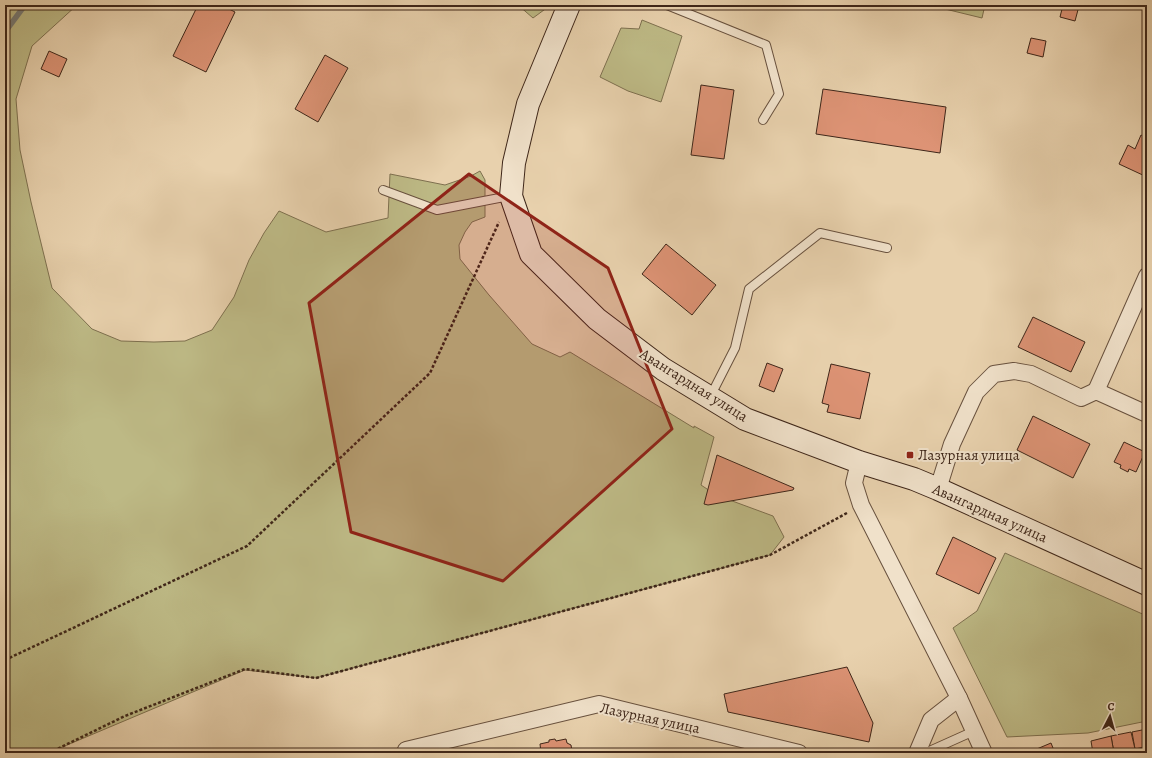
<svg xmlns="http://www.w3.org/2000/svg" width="1152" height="758" viewBox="0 0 1152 758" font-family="Alegreya,serif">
<rect width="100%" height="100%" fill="#e8d1ad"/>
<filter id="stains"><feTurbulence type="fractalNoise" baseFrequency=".005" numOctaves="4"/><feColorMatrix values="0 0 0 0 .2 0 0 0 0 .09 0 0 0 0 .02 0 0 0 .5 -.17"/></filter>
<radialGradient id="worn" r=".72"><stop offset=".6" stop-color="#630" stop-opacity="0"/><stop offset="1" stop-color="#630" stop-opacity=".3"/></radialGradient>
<g fill="#bdb985" stroke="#7e704f">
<path d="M 5,5 L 77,5 L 32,46 L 16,99 L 20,150 L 31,202 L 52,288 L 92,329 L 121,341 L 154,342 L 185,341 L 212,330 L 234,297 L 249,260 L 264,233 L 279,211 L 326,232 L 388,218 L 390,174 L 445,185 L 471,176 L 480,171 L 485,180 L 485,217 L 472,222 L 465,232 L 459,245 L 460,259 L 489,295 L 532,344 L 560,357 L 570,352 L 694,428 L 694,426 L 714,437 L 701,485 L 716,495 L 773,516 L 784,537 L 770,555 L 316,678 L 245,670 L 60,748 L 41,753 L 5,753 Z"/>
<path d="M 518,5 L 548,5 L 548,7 L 533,18 Z"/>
<path d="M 942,5 L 985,5 L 982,18 L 941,8 Z"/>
<path d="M 642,20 L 682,36 L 661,102 L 628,91 L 600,77 L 621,28 L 639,29 Z"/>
<path d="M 1005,553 L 1147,616 L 1147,721 L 1088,733 L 1007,737 L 953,628 L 977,611 Z"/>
</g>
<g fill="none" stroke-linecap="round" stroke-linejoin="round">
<path stroke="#767b77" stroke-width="5.5" d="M 5,32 L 25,5"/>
</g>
<g fill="#dd9375" stroke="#3e2619">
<path d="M 198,5 L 221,5 L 235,12 L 206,72 L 173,56 Z"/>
<path d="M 1063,5 L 1079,6 L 1075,21 L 1060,17 Z"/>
<path d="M 1031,38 L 1046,41 L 1043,57 L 1027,53 Z"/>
<path d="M 49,51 L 67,59 L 59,77 L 41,69 Z"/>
<path d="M 325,55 L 348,68 L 318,122 L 295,109 Z"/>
<path d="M 701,85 L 734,90 L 724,159 L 691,155 Z"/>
<path d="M 823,89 L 946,107 L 940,153 L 816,134 Z"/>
<path d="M 1141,135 L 1147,138 L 1147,177 L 1119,164 L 1128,145 L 1135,149 Z"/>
<path d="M 666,244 L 716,285 L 692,315 L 642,274 Z"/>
<path d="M 1033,317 L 1085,342 L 1071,372 L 1018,347 Z"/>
<path d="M 767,363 L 783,369 L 774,392 L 759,386 Z"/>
<path d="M 831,364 L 870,373 L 860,419 L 827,412 L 829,405 L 822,403 Z"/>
<path d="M 1033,416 L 1090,444 L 1073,478 L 1017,450 Z"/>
<path d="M 1124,442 L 1145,452 L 1136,472 L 1129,469 L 1128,472 L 1120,468 L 1121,465 L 1114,462 Z"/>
<path d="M 717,455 L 794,488 L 793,490 L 708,505 L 704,504 Z"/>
<path d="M 953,537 L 996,558 L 979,594 L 936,574 Z"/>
<path d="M 847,667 L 873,723 L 869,742 L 728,712 L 724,694 Z"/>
<path d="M 1147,729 L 1147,748 L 1144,748 L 1144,747 L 1135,749 L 1132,732 Z"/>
<path d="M 1131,732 L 1135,749 L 1127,751 L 1127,752 L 1123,753 L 1123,752 L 1114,753 L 1111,736 Z"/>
<path d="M 1111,736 L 1114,753 L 1093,753 L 1091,741 Z"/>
<path d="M 555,739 L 556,741 L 566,739 L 567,743 L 571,745 L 572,751 L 569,753 L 541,753 L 540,744 L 549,742 L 549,740 Z"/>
<path d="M 1051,743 L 1055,753 L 1032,753 L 1032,751 Z"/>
</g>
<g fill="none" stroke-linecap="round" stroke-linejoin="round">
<defs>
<g id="service">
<path d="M 667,5 L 766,45 L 779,94 L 763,120"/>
<path d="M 383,190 L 437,210 L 510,196"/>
<path d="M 710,397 L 735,348 L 749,289 L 820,233 L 887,248"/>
<path d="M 925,753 L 974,731"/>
</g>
<g id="minor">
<path d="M 1096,391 L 1147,276"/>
<path d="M 859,462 L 854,483 L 861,505 L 959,698 L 984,753"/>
<path d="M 938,489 L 952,444 L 976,392 L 994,374 L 1014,371 L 1031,374 L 1081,398 L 1096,391 L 1147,414"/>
<path d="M 406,750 L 599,704 L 799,753"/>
<path d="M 917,753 L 931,720 L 959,698"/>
</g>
<path id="secondary" d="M 569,5 L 528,104 L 514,163 L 511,196 L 531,254 L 597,319 L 663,369 L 745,419 L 859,462 L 914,479 L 938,489 L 1147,584"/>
</defs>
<use href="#service" stroke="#68513e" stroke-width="10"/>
<use href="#minor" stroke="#68513e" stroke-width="18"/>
<use href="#secondary" stroke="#3e2619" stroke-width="24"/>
<g stroke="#3e2619" stroke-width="2.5" stroke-dasharray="3 2" stroke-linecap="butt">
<path d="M 5,660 L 247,546 L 430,373 L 499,222"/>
<path d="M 49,753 L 125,716 L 245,669 L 316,678 L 770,555 L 847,513"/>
</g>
<use href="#service" stroke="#f0e1ca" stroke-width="8"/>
<use href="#minor" stroke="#f0e1ca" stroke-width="16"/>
<use href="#secondary" stroke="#f0e1ca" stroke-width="22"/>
</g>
<path fill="#8f2418" fill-opacity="0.2" stroke="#8f2418" stroke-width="3" stroke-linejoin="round" d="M 469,174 L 608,268 L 672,429 L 503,581 L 351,532 L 309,303 Z"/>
<rect fill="#8f2418" stroke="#f0e1ca" stroke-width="1.5" x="906" y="451" width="8" height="8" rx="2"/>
<g text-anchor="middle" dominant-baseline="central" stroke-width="4" stroke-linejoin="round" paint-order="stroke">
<g font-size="15" fill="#3e2619" stroke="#f0e1ca">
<text transform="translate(694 385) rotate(32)">Авангардная улица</text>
<text transform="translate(990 513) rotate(24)">Авангардная улица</text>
<text transform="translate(650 718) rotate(12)">Лазурная улица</text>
</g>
<g font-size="15" fill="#3e2619" stroke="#f0e1ca" text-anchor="start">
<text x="918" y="455">Лазурная улица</text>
</g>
</g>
<rect width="1152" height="758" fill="none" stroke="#e8d1ad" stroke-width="20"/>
<rect x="6" y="6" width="1140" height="746" fill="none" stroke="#3e2619" stroke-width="2"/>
<rect x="10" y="10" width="1132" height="738" fill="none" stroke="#3e2619"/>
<g transform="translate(1110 716) rotate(6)" stroke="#f0e1ca" stroke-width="3" paint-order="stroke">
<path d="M0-3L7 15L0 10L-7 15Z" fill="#3e2619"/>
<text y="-6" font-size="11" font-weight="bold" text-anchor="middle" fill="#3e2619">С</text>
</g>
<rect width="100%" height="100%" filter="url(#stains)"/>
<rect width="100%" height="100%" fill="url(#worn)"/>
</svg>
